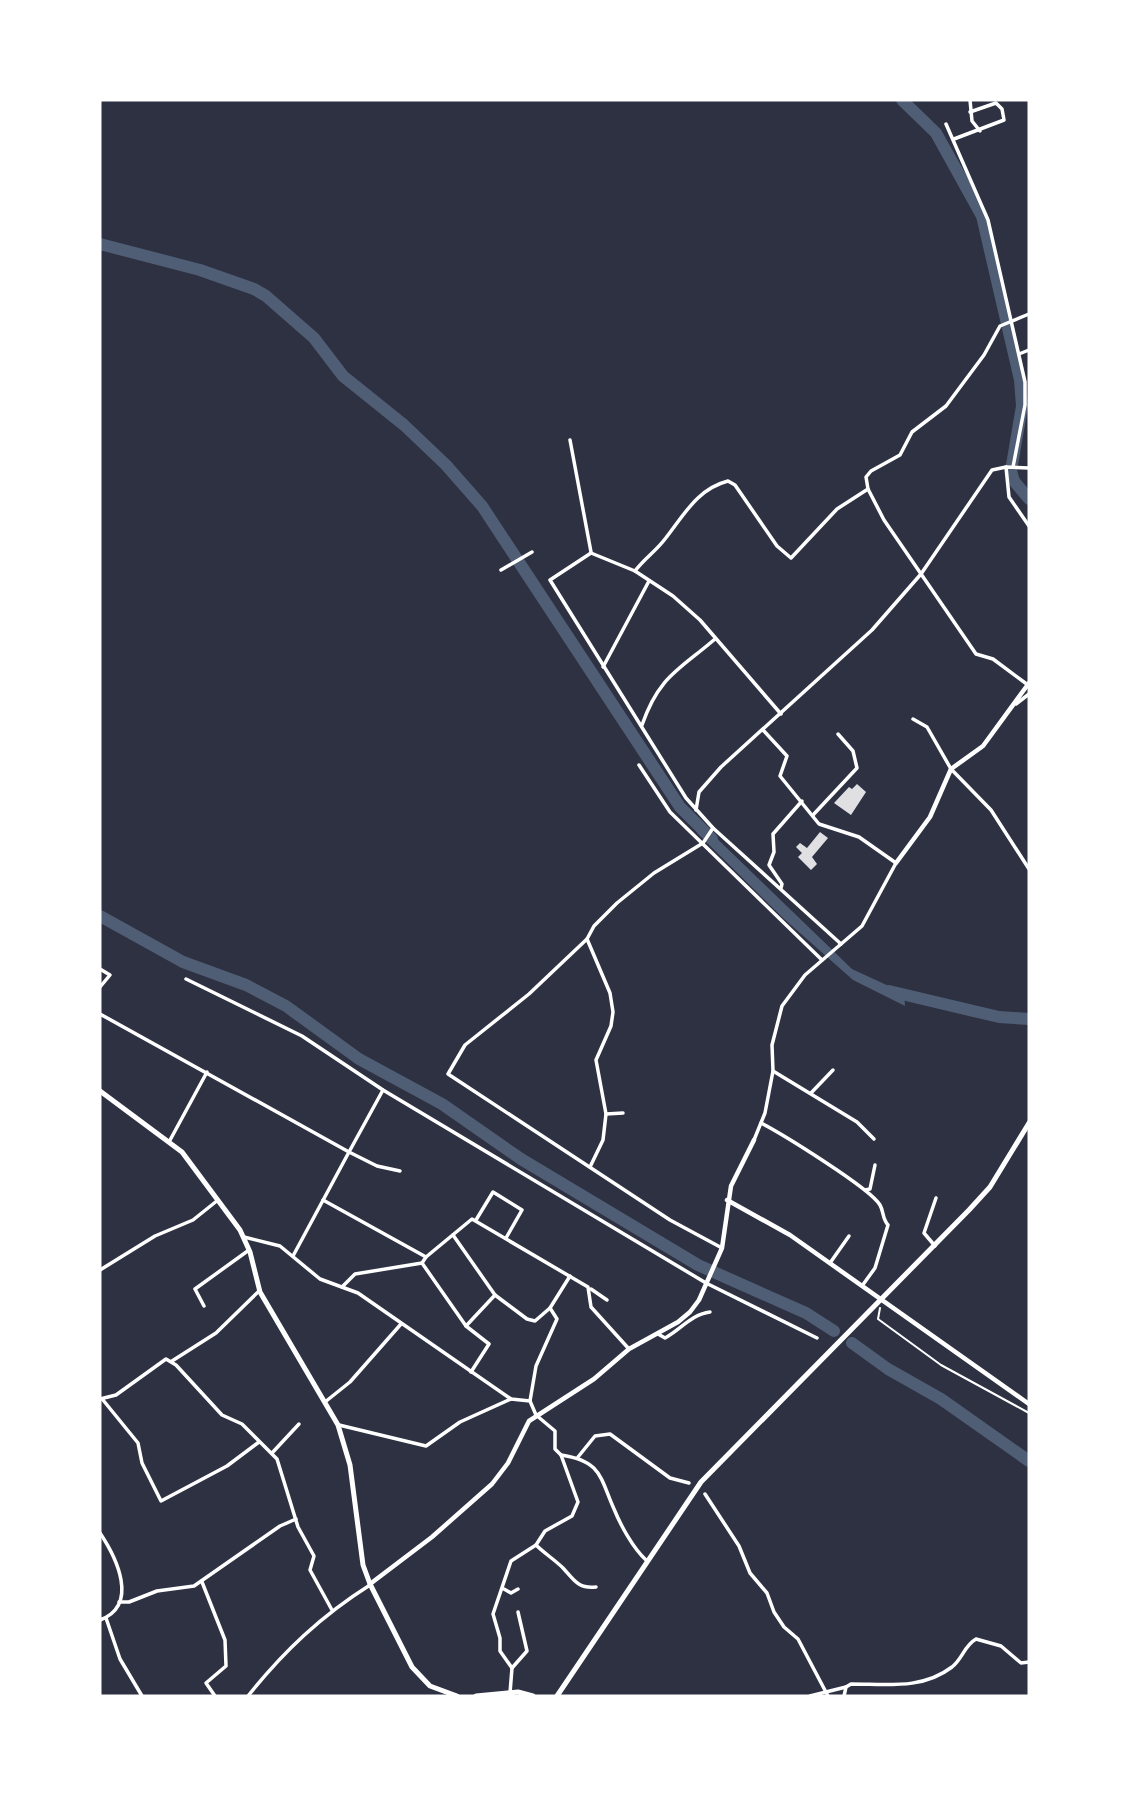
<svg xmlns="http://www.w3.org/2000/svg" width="1129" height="1796" viewBox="0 0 1129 1796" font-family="Signika,sans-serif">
<rect width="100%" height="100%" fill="#2d3142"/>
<path fill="#4f5d75" d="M 703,825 L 852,969 L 904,993 L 905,1006 L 853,980 L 783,918 L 697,833 Z"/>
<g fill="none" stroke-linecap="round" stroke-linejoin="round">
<g stroke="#4f5d75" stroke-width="12">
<path d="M 902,100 L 936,133 L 982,216 L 1020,380 L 1022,406 L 1011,471 L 1014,481 L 1029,499"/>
<path d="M 100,244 L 200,270 L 254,289 L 266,296 L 314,338 L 343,376 L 404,425 L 446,465 L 482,506 L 680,807 L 712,839"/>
<path d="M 100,916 L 183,962 L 246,985 L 286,1006 L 359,1059 L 442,1104 L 521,1159 L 698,1265 L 806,1313 L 834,1331"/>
<path d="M 889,991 L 999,1017 L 1029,1019"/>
<path d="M 852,1343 L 888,1369 L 941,1399 L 1029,1461"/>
</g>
</g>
<g fill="#e0e0e3">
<path d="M 857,784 L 866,792 L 851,815 L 834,803 L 849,787 L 852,789 Z"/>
<path d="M 820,832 L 828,838 L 812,857 L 817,864 L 811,870 L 798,857 L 802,853 L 796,847 L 800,843 L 807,848 Z"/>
</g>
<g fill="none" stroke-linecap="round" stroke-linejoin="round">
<path stroke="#fff" stroke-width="2" d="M 880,1308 L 878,1319 L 941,1365 L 1029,1413"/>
<g stroke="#fff" stroke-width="3.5">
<path d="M 970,100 L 972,121 L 980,131"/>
<path d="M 946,124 L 988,220 L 1025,382 L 1025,405 L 1013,467"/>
<path d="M 954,139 L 1004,120 L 1002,109 L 996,103 L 970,112"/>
<path d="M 1019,354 L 1029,350"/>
<path d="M 570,440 L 591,552"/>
<path d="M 1006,467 L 1009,497 L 1029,526"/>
<path d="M 868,489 L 884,520 L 976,654 L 993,659 L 1028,685"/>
<path d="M 501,570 L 532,552"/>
<path d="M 635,571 C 644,559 656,551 665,539 C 684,515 697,489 728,481 L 735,485 L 777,546 L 791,558 L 837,509 L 868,489 L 866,477 L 871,471 L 900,455 L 912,432 L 946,406 L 984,355 L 1000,326 L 1029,314"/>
<path d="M 603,667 L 649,581"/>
<path d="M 1016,704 L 1029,694"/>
<path d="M 781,714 L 700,620 L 673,596 L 635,571 L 591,553 L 550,580 L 686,798 L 713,828 L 841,944"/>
<path d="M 913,719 L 927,727 L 951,769 L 991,810 L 1029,869"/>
<path d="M 642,725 C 659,676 679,670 715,639"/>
<path d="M 639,765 L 670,812 L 822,960"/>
<path d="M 696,810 L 699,792 L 721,767 L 872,630 L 921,574 L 992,470 L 1006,467 L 1029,468"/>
<path d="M 813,815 L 857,768 L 853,751 L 838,734"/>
<path d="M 713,828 L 703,843 L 654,873 L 617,903 L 594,926 L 587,939 L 529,994 L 465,1045 L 448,1074 L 670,1220 L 722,1248"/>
<path d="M 781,888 L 782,884 L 769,865 L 774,852 L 773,834 L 802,801"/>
<path d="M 587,939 L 610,993 L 613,1012 L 611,1026 L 596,1060 L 606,1114 L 603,1140 L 590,1167"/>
<path d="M 100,969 L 110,975 L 100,987"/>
<path d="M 186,979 L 302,1036 L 383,1090 L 706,1283 L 817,1338"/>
<path d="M 100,1014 L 349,1152 L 293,1256"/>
<path d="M 773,1071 L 857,1122 L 874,1139"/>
<path d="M 383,1090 L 349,1152 L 377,1166 L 400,1171"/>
<path d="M 811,1093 L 833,1070"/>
<path d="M 606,1114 L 623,1113"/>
<path d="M 761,1123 C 782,1134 870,1188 880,1205 C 884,1212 882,1218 888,1225 L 875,1268 L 862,1286"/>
<path d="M 754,1140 L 765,1113 L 773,1071 L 772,1045 L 782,1006 L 805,975 L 862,926 L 896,863 L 859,837 L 819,824 L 780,776 L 787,756 L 763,730"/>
<path d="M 169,1142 L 207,1072"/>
<path d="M 865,1190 L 870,1189 L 875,1165"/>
<path d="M 323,1200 L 426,1257 L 422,1263 L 355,1274 L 342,1287"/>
<path d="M 476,1220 L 493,1192 L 522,1210 L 506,1238"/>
<path d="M 453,1235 L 495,1295 L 466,1326"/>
<path d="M 244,1237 L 280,1246 L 320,1279 L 358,1293 L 511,1399 L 530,1401 L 536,1415 L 555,1431 L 555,1449 L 561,1455 L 578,1502 L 572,1516 L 545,1531 L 536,1545 L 511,1561 L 493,1614 L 500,1638 L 500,1651 L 512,1668 L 510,1693"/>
<path d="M 935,1246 L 924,1233 L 936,1198"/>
<path d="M 426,1257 L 472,1219 L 588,1287 L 591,1307 L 629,1349"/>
<path d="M 422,1263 L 466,1326 L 489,1344 L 471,1372"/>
<path d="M 830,1263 L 849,1236"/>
<path d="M 100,1270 L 155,1236 L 193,1220 L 218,1200"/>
<path d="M 591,1289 L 607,1300"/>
<path d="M 495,1295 L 527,1319 L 535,1321 L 550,1308"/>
<path d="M 204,1306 L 195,1289 L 249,1250"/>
<path d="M 658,1334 L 665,1338 C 680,1330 692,1314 710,1312"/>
<path d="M 172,1361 L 216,1333 L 259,1291"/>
<path d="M 100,1399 L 116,1395 L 166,1359 L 176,1365 L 222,1415 L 242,1424 L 277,1459 L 298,1527 L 314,1556 L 310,1570 L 332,1610"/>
<path d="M 103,1400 L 138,1443 L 142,1463 L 161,1501 L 227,1466 L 259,1442"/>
<path d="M 530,1401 L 536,1366 L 557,1319 L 550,1308 L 570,1276"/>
<path d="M 325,1402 L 350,1382 L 401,1324"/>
<path d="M 339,1425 L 426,1446 L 460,1422 L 511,1399"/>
<path d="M 272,1453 L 299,1424"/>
<path d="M 561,1455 C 602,1461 600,1478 614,1509 C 621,1526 633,1548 646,1560"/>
<path d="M 578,1457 L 595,1436 L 610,1434 L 670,1478 L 689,1483"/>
<path d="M 705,1494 L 739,1546 L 750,1573 L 767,1593 L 774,1612 L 784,1627 L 798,1639 L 828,1696"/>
<path d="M 100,1533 C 116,1557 140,1605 100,1620"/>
<path d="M 536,1545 C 544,1553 555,1560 563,1568 C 574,1580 578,1589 596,1587"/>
<path d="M 202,1582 L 225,1640 L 226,1666 L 206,1683 L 215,1696"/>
<path d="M 504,1589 L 511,1593 L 518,1589"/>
<path d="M 119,1602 L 129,1602 L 157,1591 L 194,1586 L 280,1526 L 296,1519"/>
<path d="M 106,1618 L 120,1659 L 142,1696"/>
<path d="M 512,1668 L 527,1651 L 518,1612"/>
<path d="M 248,1696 C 284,1651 321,1616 370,1585"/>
<path d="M 810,1696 L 846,1687"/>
<path d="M 844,1696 L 846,1687 L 851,1684 C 886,1684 922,1690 952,1667 C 963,1658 964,1646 976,1639 L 1001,1646 L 1021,1663 L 1029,1662"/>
</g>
<g stroke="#fff" stroke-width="4.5">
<path d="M 896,863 L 930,817 L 951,769 L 983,746 L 1029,683"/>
<path d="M 727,1200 L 790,1235 L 1029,1404"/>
<path d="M 370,1584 L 432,1537 L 492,1484 L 508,1463 L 529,1421 L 594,1379 L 629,1349 L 678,1322 L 690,1312 L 699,1300 L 722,1248 L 731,1186 L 754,1140"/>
</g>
<g stroke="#fff" stroke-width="5">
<path d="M 100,1091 L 182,1152 L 240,1230 L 250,1252 L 260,1292 L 338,1425 L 350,1465 L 363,1565 L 370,1584 L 412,1667 L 430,1686 L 457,1696"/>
<path d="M 476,1696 L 518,1692 L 533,1696"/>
</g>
<path stroke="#fff" stroke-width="5" d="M 557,1696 L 701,1482 L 969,1210 L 990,1187 L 1029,1123"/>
</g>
<rect width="1129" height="1796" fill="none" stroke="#ffffff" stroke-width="203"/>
</svg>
